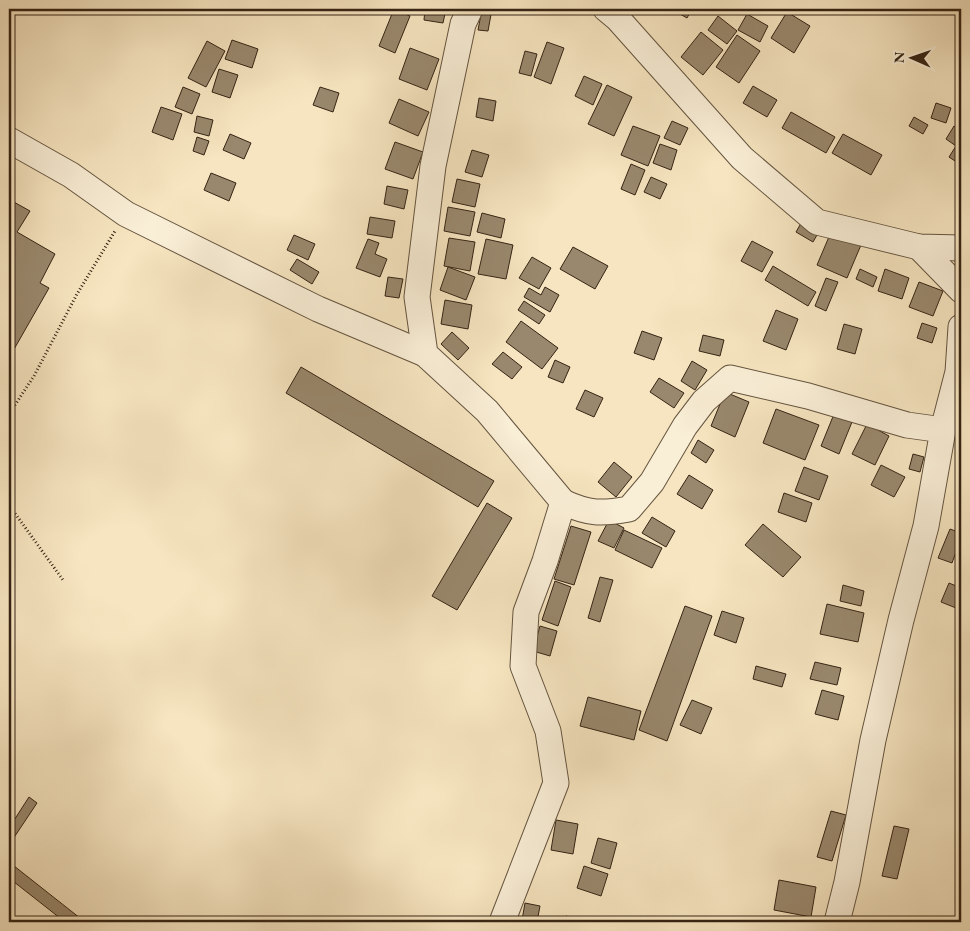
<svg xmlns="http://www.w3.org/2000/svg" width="970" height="931" viewBox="0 0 970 931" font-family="'EB Garamond',serif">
<rect width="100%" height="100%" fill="#f6e5c0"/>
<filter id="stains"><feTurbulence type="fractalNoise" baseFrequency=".004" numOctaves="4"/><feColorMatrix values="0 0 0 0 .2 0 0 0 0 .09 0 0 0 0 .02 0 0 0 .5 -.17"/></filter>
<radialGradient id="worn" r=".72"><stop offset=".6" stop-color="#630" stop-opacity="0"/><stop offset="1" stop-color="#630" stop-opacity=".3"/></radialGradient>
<g fill="#99886d" stroke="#352414">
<path d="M 394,9 L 410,16 L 395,53 L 379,46 Z"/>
<path d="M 425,9 L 446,9 L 443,23 L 424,20 Z"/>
<path d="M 482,9 L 492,9 L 488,31 L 478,30 Z"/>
<path d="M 671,9 L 692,9 L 687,18 Z"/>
<path d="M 787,12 L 810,26 L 794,53 L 771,38 Z"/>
<path d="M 747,14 L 768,26 L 760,42 L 738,30 Z"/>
<path d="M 718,16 L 737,31 L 727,44 L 708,30 Z"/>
<path d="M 701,32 L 723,50 L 703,75 L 681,57 Z"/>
<path d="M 737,35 L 760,51 L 739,83 L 716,67 Z"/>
<path d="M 232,40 L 258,49 L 252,68 L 225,59 Z"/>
<path d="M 207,41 L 225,51 L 206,87 L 188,78 Z"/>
<path d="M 547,42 L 564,48 L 551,84 L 534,77 Z"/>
<path d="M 410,48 L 439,59 L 427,90 L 399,79 Z"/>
<path d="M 525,51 L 537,54 L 531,76 L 519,73 Z"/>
<path d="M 219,69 L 238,75 L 230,98 L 212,92 Z"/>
<path d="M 584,76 L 602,84 L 593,105 L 575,96 Z"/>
<path d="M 607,85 L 632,97 L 614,136 L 588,124 Z"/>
<path d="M 753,86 L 777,100 L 767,117 L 743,103 Z"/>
<path d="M 183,87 L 200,94 L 192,114 L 175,107 Z"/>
<path d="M 320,87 L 339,93 L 333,112 L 313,105 Z"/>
<path d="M 479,98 L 496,101 L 493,121 L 476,117 Z"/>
<path d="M 399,99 L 429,112 L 418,136 L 389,123 Z"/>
<path d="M 936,103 L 951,108 L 946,123 L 931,118 Z"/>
<path d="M 161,107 L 182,114 L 173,140 L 152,132 Z"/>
<path d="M 791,112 L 835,137 L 826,153 L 782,128 Z"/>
<path d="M 197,116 L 213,120 L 209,136 L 194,132 Z"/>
<path d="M 914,117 L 928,125 L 923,134 L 909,126 Z"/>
<path d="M 672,121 L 688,128 L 680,145 L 664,138 Z"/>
<path d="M 633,126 L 660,136 L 648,166 L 621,155 Z"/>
<path d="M 954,126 L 961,131 L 961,165 L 949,157 L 956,146 L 946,139 Z"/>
<path d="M 230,134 L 251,143 L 244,159 L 223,150 Z"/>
<path d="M 843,134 L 882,155 L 871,175 L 832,153 Z"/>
<path d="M 197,137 L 209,141 L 204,155 L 193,151 Z"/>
<path d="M 395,142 L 423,152 L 413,179 L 385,169 Z"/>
<path d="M 660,144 L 677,150 L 671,170 L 653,163 Z"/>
<path d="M 472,150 L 489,155 L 482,177 L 465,172 Z"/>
<path d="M 631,164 L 645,170 L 635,195 L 621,189 Z"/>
<path d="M 211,173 L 236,183 L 229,201 L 204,190 Z"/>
<path d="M 651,177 L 667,184 L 660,199 L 644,192 Z"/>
<path d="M 457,179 L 480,184 L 475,207 L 452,202 Z"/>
<path d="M 387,186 L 408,190 L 404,209 L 384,204 Z"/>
<path d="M 12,201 L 30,211 L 17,232 L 55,254 L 40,283 L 49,288 L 9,358 L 9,205 Z"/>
<path d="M 448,207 L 475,212 L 470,236 L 444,231 Z"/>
<path d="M 482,213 L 505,219 L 501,238 L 477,232 Z"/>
<path d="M 370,217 L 395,221 L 392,238 L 367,234 Z"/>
<path d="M 804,218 L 821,228 L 813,242 L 796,232 Z"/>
<path d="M 831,232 L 861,245 L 847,278 L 817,265 Z"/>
<path d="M 294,235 L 315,244 L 308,260 L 287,250 Z"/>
<path d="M 449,238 L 475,242 L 470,271 L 444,266 Z"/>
<path d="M 368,239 L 379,243 L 375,254 L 387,259 L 380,277 L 356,268 Z"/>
<path d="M 486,239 L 513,245 L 506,279 L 478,274 Z"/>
<path d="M 752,241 L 773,252 L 762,272 L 741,261 Z"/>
<path d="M 573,247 L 608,266 L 595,289 L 560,269 Z"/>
<path d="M 532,257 L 551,268 L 539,289 L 519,278 Z"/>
<path d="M 297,259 L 319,272 L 312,284 L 290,270 Z"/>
<path d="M 773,266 L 816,292 L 808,306 L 765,280 Z"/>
<path d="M 448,267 L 475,277 L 466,300 L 440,290 Z"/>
<path d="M 860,269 L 877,277 L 873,287 L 856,279 Z"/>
<path d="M 885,269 L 909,278 L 902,299 L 878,291 Z"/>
<path d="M 388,277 L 403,279 L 399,298 L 385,296 Z"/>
<path d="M 826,278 L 838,282 L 826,311 L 815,306 Z"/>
<path d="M 919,282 L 943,291 L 933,316 L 909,307 Z"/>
<path d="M 545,287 L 559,295 L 550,312 L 524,297 L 529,288 L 541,295 Z"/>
<path d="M 445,300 L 472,305 L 468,329 L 441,324 Z"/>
<path d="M 524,301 L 545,315 L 539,324 L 518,310 Z"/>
<path d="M 776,310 L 798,319 L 786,350 L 763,341 Z"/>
<path d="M 521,321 L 558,348 L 542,369 L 506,342 Z"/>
<path d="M 922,323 L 937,328 L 932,343 L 917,338 Z"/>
<path d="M 844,324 L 862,329 L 855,354 L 837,349 Z"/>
<path d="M 642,331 L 662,338 L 654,360 L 634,353 Z"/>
<path d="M 452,332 L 469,348 L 458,360 L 441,344 Z"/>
<path d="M 703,335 L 724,340 L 720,356 L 699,351 Z"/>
<path d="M 503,352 L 522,367 L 512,379 L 492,364 Z"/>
<path d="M 555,360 L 570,367 L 563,383 L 548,377 Z"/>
<path d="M 692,361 L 707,370 L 695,390 L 681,381 Z"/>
<path d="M 301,367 L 494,481 L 478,507 L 286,393 Z"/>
<path d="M 659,378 L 684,393 L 674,408 L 650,392 Z"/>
<path d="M 585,390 L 603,398 L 594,417 L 576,409 Z"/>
<path d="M 725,392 L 749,402 L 735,437 L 711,426 Z"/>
<path d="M 776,409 L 819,425 L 805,460 L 763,443 Z"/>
<path d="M 834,414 L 852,422 L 839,454 L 821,446 Z"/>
<path d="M 867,424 L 889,436 L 875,465 L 852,454 Z"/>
<path d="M 698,440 L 714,450 L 706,463 L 691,453 Z"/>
<path d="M 913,454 L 924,457 L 920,472 L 909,469 Z"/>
<path d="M 614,462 L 632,477 L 616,497 L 598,482 Z"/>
<path d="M 881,465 L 905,477 L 894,497 L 871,485 Z"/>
<path d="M 804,467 L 828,476 L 819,500 L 795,491 Z"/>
<path d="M 689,475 L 713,490 L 702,509 L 677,494 Z"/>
<path d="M 784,493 L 812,503 L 806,522 L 778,512 Z"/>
<path d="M 487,503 L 512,518 L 457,610 L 432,596 Z"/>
<path d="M 652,517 L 675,531 L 666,547 L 642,533 Z"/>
<path d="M 609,520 L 624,528 L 614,548 L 598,541 Z"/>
<path d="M 763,524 L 801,557 L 783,577 L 745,545 Z"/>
<path d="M 571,526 L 591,532 L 574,585 L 554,579 Z"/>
<path d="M 950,529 L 961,533 L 961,538 L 952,563 L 938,558 Z"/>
<path d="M 624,530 L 662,548 L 652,568 L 615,550 Z"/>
<path d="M 600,577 L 613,580 L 600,622 L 588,618 Z"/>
<path d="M 555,581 L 571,587 L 558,626 L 542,620 Z"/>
<path d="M 949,583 L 961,588 L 961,610 L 941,602 Z"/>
<path d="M 843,585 L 864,591 L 861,606 L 840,601 Z"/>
<path d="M 827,604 L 864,613 L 858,642 L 820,634 Z"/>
<path d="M 685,606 L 712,616 L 667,741 L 639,730 Z"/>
<path d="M 722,611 L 744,618 L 736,643 L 714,635 Z"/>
<path d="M 540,626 L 557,631 L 550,656 L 533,651 Z"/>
<path d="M 815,662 L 841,668 L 837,685 L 810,679 Z"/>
<path d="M 756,666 L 786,674 L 782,687 L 753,679 Z"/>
<path d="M 822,690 L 844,696 L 838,720 L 815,714 Z"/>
<path d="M 588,697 L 641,711 L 634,740 L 580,726 Z"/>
<path d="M 692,700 L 712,708 L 701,734 L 680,725 Z"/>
<path d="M 29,797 L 37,803 L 9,845 L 9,828 Z"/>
<path d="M 831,811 L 846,815 L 832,861 L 817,857 Z"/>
<path d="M 556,820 L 578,824 L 573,854 L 551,850 Z"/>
<path d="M 894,826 L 909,829 L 897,879 L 882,876 Z"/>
<path d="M 598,838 L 617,843 L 610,869 L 591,863 Z"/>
<path d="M 9,862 L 85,922 L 65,922 L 9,878 Z"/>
<path d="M 584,866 L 608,874 L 601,896 L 577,888 Z"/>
<path d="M 779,880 L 816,887 L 811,917 L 774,910 Z"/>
<path d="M 525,903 L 540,906 L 537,922 L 522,920 Z"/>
<path d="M 566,916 L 586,922 L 564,922 Z"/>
</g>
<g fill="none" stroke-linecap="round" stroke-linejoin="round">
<defs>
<g id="minor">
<path d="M 470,9 L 463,24 L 433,166 L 417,297 L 425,354 L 487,411 L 563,502 L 545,561 L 526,612 L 523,666 L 548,731 L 556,783 L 502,922"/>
<path d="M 606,9 L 618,19 L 742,158 L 817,222 L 919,247 L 961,248"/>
<path d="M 9,140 L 71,175 L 126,214 L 318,309 L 425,354"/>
<path d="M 919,247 L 961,290"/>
<path d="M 563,502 C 589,514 601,514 629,509 L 652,482 L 685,426 L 704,401 L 730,378 L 808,396 L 907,425 L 943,430 L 958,372 L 961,327"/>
<path d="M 837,922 L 847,882 L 873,740 L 901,620 L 926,526 L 943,430"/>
</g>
</defs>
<use href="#minor" stroke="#65543f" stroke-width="27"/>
<g stroke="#352414" stroke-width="3" stroke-dasharray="1 2.5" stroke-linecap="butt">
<path d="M 9,414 L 34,376 L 77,294 L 115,231"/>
<path d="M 9,505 L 63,580"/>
</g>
<use href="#minor" stroke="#f9eed6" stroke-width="25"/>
</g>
<rect width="970" height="931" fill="none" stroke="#f6e5c0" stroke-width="30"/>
<rect x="10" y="10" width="950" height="911" fill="none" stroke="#352414" stroke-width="2.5"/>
<rect x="15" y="15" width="940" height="901" fill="none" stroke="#352414"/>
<g transform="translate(912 58) rotate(272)" stroke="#f9eed6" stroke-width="4" paint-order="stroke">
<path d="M0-4L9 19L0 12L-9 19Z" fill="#352414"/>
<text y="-8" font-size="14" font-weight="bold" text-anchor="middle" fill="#352414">N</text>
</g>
<rect width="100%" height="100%" filter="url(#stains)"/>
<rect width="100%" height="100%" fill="url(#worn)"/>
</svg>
